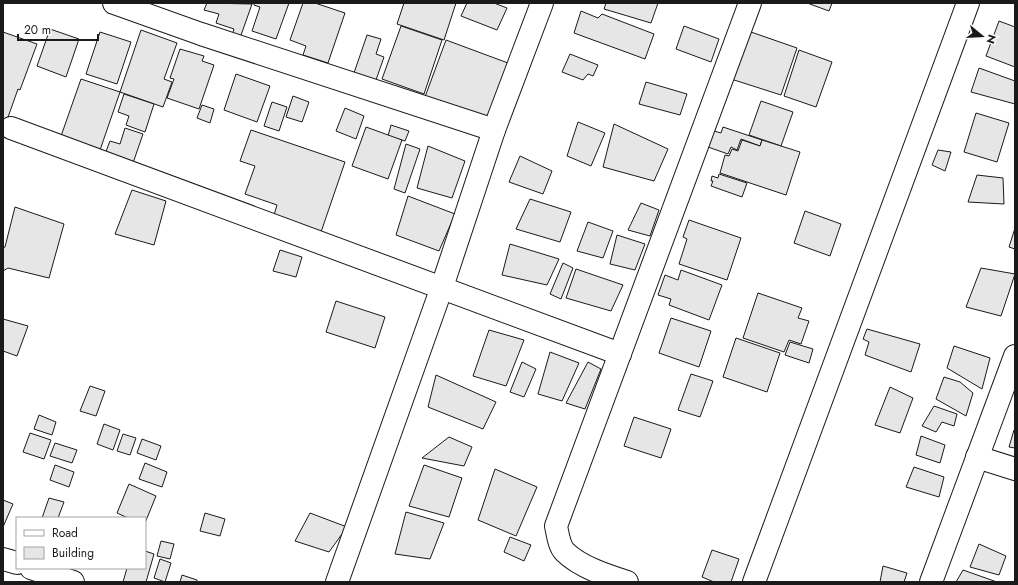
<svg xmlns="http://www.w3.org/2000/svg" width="1018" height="585" viewBox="0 0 1018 585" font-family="Jost,sans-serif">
<rect width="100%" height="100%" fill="#fff"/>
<g fill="#e6e6e6" stroke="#1a1a1a">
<path d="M 207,3 L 252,4 L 240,38 L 232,35 L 234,29 L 216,23 L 219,14 L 204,10 Z"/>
<path d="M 254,3 L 289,3 L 276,39 L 252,31 L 260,7 L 254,5 Z"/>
<path d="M 303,3 L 315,3 L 345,13 L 328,63 L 303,55 L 306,46 L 290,40 Z"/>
<path d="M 404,3 L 456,3 L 444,40 L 397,24 Z"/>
<path d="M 467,3 L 494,3 L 507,8 L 497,30 L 461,16 Z"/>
<path d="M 606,3 L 658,3 L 651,23 L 604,9 Z"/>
<path d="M 807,3 L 832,3 L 829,11 Z"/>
<path d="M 581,11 L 598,18 L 602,14 L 654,34 L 645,59 L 574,33 Z"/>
<path d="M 999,21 L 1015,27 L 1015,67 L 986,56 Z"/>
<path d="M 401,26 L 442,40 L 424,94 L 382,79 Z"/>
<path d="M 684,26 L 719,39 L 711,62 L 676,49 Z"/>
<path d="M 50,29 L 79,39 L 66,77 L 37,66 Z"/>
<path d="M 141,30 L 177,43 L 164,79 L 172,82 L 163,107 L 120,92 Z"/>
<path d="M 748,31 L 797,48 L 781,95 L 731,79 Z"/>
<path d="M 3,32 L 37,44 L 20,90 L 18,89 L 7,120 L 3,118 Z"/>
<path d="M 100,32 L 131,42 L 117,84 L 86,74 Z"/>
<path d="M 367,35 L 381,39 L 376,54 L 384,57 L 376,80 L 354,73 Z"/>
<path d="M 446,40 L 508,63 L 487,118 L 425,97 Z"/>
<path d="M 180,49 L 204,56 L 202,61 L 214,65 L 199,109 L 167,98 L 174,79 L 170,78 Z"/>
<path d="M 799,50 L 832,62 L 816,107 L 784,96 Z"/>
<path d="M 570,54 L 598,65 L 593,76 L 588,74 L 583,80 L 562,72 Z"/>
<path d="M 979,68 L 1015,81 L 1015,104 L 971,92 Z"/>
<path d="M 236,74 L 270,86 L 257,122 L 224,110 Z"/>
<path d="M 81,79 L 120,92 L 99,153 L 60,139 Z"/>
<path d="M 646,82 L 687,94 L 680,115 L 639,104 Z"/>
<path d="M 124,94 L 154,104 L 145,132 L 126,125 L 129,116 L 118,112 Z"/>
<path d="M 293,96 L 309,102 L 302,122 L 286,117 Z"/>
<path d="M 761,101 L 793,112 L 781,146 L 749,135 Z"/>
<path d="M 272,102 L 287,107 L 279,131 L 264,126 Z"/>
<path d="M 202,105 L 214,109 L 210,123 L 197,118 Z"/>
<path d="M 345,108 L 364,116 L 356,139 L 336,131 Z"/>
<path d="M 976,113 L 1009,123 L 997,162 L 964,152 Z"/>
<path d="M 578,122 L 605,133 L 591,166 L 567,156 Z"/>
<path d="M 614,124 L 668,149 L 654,181 L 603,167 Z"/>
<path d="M 391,125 L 409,131 L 405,141 L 388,136 Z"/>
<path d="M 366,127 L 402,140 L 388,179 L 352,166 Z"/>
<path d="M 723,127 L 762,140 L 760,146 L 741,139 L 737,150 L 731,147 L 728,154 L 708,147 L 714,131 L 721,133 Z"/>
<path d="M 125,128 L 143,134 L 133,163 L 105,154 L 110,141 L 120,144 Z"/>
<path d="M 251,130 L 345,162 L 320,235 L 274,215 L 277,205 L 245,194 L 255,166 L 240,161 Z"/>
<path d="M 742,140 L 760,146 L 762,140 L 800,152 L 786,195 L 720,173 L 725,155 L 729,156 L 732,149 L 738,151 Z"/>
<path d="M 406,144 L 420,149 L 405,193 L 394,189 Z"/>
<path d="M 428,146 L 465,161 L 452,198 L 417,188 Z"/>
<path d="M 938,150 L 951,152 L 945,171 L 932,165 Z"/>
<path d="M 520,156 L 552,171 L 543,194 L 509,182 Z"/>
<path d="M 719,174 L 747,183 L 742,197 L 711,186 L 713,181 L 711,181 L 712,176 L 718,178 Z"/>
<path d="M 977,175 L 1003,178 L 1004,204 L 968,202 Z"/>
<path d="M 132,190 L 166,201 L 154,245 L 115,234 Z"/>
<path d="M 408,196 L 455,214 L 439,251 L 396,235 Z"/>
<path d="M 530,199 L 571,212 L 560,242 L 516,229 Z"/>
<path d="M 641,203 L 659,210 L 650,236 L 628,230 Z"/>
<path d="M 15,207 L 64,224 L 49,278 L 8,268 L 3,271 L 3,248 L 5,247 Z"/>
<path d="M 805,211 L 841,224 L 830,256 L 794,243 Z"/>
<path d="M 689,220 L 741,238 L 727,280 L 679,264 L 687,239 L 683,237 Z"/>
<path d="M 588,222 L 613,231 L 603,258 L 577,251 Z"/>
<path d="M 1015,228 L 1015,249 L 1009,247 Z"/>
<path d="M 617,235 L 645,244 L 635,270 L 610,264 Z"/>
<path d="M 510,244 L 559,259 L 547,285 L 502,275 Z"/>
<path d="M 280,250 L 302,257 L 296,277 L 273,271 Z"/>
<path d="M 563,263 L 573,268 L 561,299 L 550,294 Z"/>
<path d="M 981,268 L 1015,274 L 1001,316 L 966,307 Z"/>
<path d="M 576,269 L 623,285 L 611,311 L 566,298 Z"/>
<path d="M 681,270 L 722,285 L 709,320 L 669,305 L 671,299 L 658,295 L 665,275 L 678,280 Z"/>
<path d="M 758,293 L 802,308 L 798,318 L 809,321 L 801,344 L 789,340 L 784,352 L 743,338 Z"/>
<path d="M 336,301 L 385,317 L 375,348 L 326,332 Z"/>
<path d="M 671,318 L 711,331 L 699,367 L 659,353 Z"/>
<path d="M 3,319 L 28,326 L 17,356 L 3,351 Z"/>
<path d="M 867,329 L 920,344 L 911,372 L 865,355 L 869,342 L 863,339 Z"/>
<path d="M 489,330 L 524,340 L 506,386 L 473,376 Z"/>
<path d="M 736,338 L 780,353 L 767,392 L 723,377 Z"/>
<path d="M 790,342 L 813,349 L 809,363 L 785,355 Z"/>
<path d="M 954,346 L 990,358 L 982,389 L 947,368 Z"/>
<path d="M 550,352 L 579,363 L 562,401 L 538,394 Z"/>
<path d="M 522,362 L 536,369 L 524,397 L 510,392 Z"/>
<path d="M 588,362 L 601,369 L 585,409 L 566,403 Z"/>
<path d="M 691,374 L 713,381 L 700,417 L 678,410 Z"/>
<path d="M 436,375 L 496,402 L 483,429 L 428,407 Z"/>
<path d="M 944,377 L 960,382 L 973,393 L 966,416 L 936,399 Z"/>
<path d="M 90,386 L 105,391 L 96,416 L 80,411 Z"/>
<path d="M 890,387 L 913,398 L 900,433 L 875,425 Z"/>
<path d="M 934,406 L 957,414 L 954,426 L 942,422 L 936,432 L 922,426 Z"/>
<path d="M 39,415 L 56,422 L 52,435 L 34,429 Z"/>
<path d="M 634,417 L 671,429 L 661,458 L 624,446 Z"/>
<path d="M 104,424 L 120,430 L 113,450 L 97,444 Z"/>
<path d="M 1014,430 L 1015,430 L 1015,448 L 1009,447 Z"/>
<path d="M 30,433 L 51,440 L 44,459 L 23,452 Z"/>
<path d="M 123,434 L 136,438 L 130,455 L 117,451 Z"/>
<path d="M 921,436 L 945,445 L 940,463 L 916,455 Z"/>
<path d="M 449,437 L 472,447 L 464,466 L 422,458 Z"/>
<path d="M 142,439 L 161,446 L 156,460 L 137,453 Z"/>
<path d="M 55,443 L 77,450 L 72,463 L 50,456 Z"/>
<path d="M 145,463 L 167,472 L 162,487 L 139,479 Z"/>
<path d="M 55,465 L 74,472 L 69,487 L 50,480 Z"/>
<path d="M 424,465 L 462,478 L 449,517 L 409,506 Z"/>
<path d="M 914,467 L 944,477 L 939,497 L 906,487 Z"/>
<path d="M 495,469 L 537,487 L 516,536 L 478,520 Z"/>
<path d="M 129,484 L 156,496 L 145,523 L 145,518 L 128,518 L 117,513 Z"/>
<path d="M 49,498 L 64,502 L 58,518 L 42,518 Z"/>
<path d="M 3,500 L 13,504 L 3,527 Z"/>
<path d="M 406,512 L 444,523 L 430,559 L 395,554 Z"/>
<path d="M 205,513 L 225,519 L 220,536 L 200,531 Z"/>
<path d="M 310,513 L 347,527 L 329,552 L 295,541 Z"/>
<path d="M 510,537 L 531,545 L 524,561 L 504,552 Z"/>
<path d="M 161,541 L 174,544 L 170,559 L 157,556 Z"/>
<path d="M 979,544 L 1006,556 L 999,575 L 970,567 Z"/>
<path d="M 712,550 L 739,559 L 731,582 L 714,582 L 702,577 Z"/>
<path d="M 145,551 L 154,554 L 146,582 L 123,582 L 127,568 L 145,568 Z"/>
<path d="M 160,559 L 171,563 L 165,582 L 154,578 Z"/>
<path d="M 883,566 L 907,573 L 904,582 L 880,582 Z"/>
<path d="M 963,570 L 997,582 L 956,582 Z"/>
<path d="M 182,575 L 197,580 L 197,582 L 180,582 Z"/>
</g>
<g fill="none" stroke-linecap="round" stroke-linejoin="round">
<defs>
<g id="minor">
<path d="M 114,3 L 201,34 L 494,130"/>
<path d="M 11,128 L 620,354"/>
<path d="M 977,457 L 1015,469"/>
<path d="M 3,559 L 17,563"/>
<path d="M 31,568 L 73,582"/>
<path d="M 337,582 L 442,287 L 494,130 L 542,3"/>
<path d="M 627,582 C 608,576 580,567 565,552 C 559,546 558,535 556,526 L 750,3"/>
<path d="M 754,582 L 968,3"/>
<path d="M 931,582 L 1015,356"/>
</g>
</defs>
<use href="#minor" stroke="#1a1a1a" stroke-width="24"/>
<use href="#minor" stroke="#fff" stroke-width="22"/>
</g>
<rect width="1018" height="585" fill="none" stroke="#1a1a1a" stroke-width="8"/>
<rect x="16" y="517" width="130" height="52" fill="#ffffff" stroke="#a3a3a3"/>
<rect x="24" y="530" width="20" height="6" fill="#ffffff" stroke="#a3a3a3"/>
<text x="52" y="537" font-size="12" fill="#1a1a1a">Road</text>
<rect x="24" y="547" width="20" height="12" fill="#e6e6e6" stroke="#a3a3a3"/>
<text x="52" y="557" font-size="12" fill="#1a1a1a">Building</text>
<g transform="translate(982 36) rotate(108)" stroke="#ffffff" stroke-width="3" paint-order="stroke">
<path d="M0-3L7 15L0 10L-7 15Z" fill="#1a1a1a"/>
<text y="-6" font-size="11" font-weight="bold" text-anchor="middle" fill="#1a1a1a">N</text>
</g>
<path d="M18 34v6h80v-6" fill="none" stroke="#1a1a1a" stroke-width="2"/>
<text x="24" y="34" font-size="12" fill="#1a1a1a" stroke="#ffffff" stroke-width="3" paint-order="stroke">20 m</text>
</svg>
